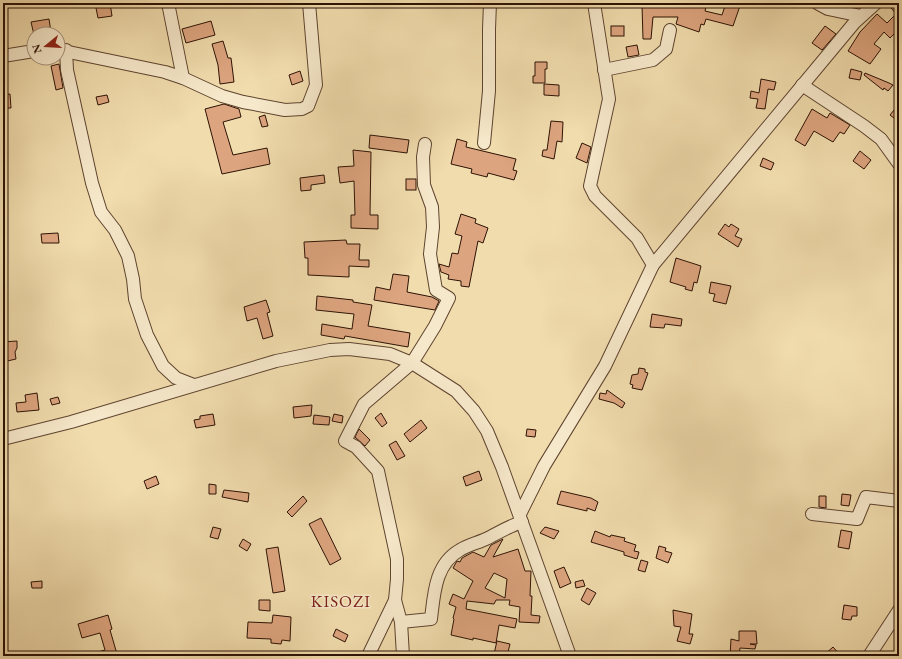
<svg xmlns="http://www.w3.org/2000/svg" width="902" height="659" viewBox="0 0 902 659" font-family="'EB Garamond',serif">
<rect width="100%" height="100%" fill="#f1dcad"/>
<filter id="stains"><feTurbulence type="fractalNoise" baseFrequency=".005" numOctaves="4"/><feColorMatrix values="0 0 0 0 .2 0 0 0 0 .09 0 0 0 0 .02 0 0 0 .5 -.17"/></filter>
<radialGradient id="worn" r=".72"><stop offset=".6" stop-color="#630" stop-opacity="0"/><stop offset="1" stop-color="#630" stop-opacity=".3"/></radialGradient>
<g fill="#dda57f" stroke="#2d1205" fill-rule="evenodd">
<path d="M 95,3 L 110,3 L 112,16 L 98,18 Z"/>
<path d="M 664,3 L 695,3 L 706,7 L 705,11 L 722,15 L 726,3 L 741,3 L 733,26 L 706,19 L 704,25 L 701,24 L 699,32 L 676,24 L 678,17 L 653,17 L 651,39 L 643,39 L 642,5 Z"/>
<path d="M 896,3 L 899,3 L 899,17 L 891,8 Z"/>
<path d="M 877,14 L 887,23 L 895,15 L 899,19 L 899,39 L 894,34 L 890,38 L 884,32 L 874,44 L 881,49 L 870,64 L 848,51 L 860,32 Z"/>
<path d="M 49,19 L 51,32 L 34,35 L 31,22 Z"/>
<path d="M 211,21 L 215,35 L 186,43 L 182,29 Z"/>
<rect x="611" y="26" width="13" height="10"/>
<path d="M 825,26 L 836,34 L 822,50 L 812,43 Z"/>
<path d="M 223,41 L 228,58 L 231,58 L 234,82 L 220,84 L 218,65 L 212,44 Z"/>
<path d="M 637,45 L 639,55 L 628,57 L 626,47 Z"/>
<path d="M 535,62 L 547,62 L 547,69 L 545,69 L 545,83 L 533,83 L 533,76 L 535,76 Z"/>
<path d="M 59,64 L 63,88 L 56,90 L 51,66 Z"/>
<path d="M 851,69 L 862,72 L 860,80 L 849,78 Z"/>
<path d="M 300,71 L 303,81 L 292,85 L 289,75 Z"/>
<path d="M 865,73 L 889,83 L 893,85 L 888,91 L 884,88 L 883,90 L 864,75 Z"/>
<path d="M 761,79 L 776,82 L 774,90 L 768,89 L 765,109 L 756,108 L 758,99 L 750,98 L 751,91 L 759,93 Z"/>
<path d="M 544,84 L 559,85 L 559,96 L 544,95 Z"/>
<path d="M 10,94 L 11,108 L 3,108 L 3,95 Z"/>
<path d="M 107,95 L 109,102 L 98,105 L 96,97 Z"/>
<path d="M 224,104 L 239,109 L 241,117 L 223,122 L 233,155 L 267,148 L 270,164 L 222,174 L 205,109 Z"/>
<path d="M 899,104 L 899,122 L 890,115 Z"/>
<path d="M 812,109 L 827,118 L 830,113 L 850,125 L 844,134 L 840,132 L 833,142 L 814,131 L 805,146 L 795,140 Z"/>
<path d="M 265,115 L 268,126 L 262,127 L 259,117 Z"/>
<path d="M 551,121 L 563,122 L 562,142 L 557,141 L 554,159 L 542,156 L 543,150 L 547,150 Z"/>
<path d="M 370,135 L 409,140 L 407,153 L 369,148 Z"/>
<path d="M 457,139 L 467,142 L 466,147 L 516,159 L 513,170 L 517,171 L 514,180 L 488,173 L 487,177 L 471,173 L 472,169 L 451,164 Z"/>
<path d="M 582,143 L 591,147 L 587,163 L 576,158 Z"/>
<path d="M 353,150 L 371,152 L 370,215 L 378,215 L 378,229 L 351,228 L 351,215 L 355,215 L 354,181 L 340,183 L 338,167 L 354,166 Z"/>
<path d="M 860,151 L 871,160 L 864,169 L 853,161 Z"/>
<path d="M 763,158 L 774,163 L 771,170 L 760,166 Z"/>
<path d="M 324,175 L 325,183 L 311,185 L 311,190 L 301,191 L 300,178 Z"/>
<rect x="406" y="179" width="10" height="11"/>
<path d="M 461,214 L 476,219 L 475,223 L 488,228 L 483,243 L 478,241 L 469,287 L 461,286 L 461,281 L 448,279 L 449,275 L 441,272 L 439,264 L 449,267 L 452,253 L 458,254 L 462,236 L 455,234 Z"/>
<path d="M 725,224 L 729,227 L 731,224 L 739,229 L 735,236 L 742,239 L 738,247 L 718,234 Z"/>
<path d="M 58,233 L 59,243 L 42,243 L 41,234 Z"/>
<path d="M 346,240 L 347,244 L 360,244 L 359,260 L 369,260 L 369,267 L 349,266 L 349,277 L 308,275 L 308,258 L 305,258 L 304,242 Z"/>
<path d="M 676,258 L 701,266 L 697,283 L 694,282 L 692,291 L 685,289 L 686,287 L 670,282 Z"/>
<path d="M 393,274 L 409,276 L 407,292 L 432,297 L 439,301 L 435,310 L 374,300 L 376,287 L 390,290 Z"/>
<path d="M 711,282 L 731,286 L 726,304 L 713,301 L 715,294 L 709,293 Z"/>
<path d="M 317,296 L 353,300 L 353,302 L 372,305 L 368,326 L 410,333 L 408,347 L 345,336 L 344,339 L 321,335 L 322,324 L 352,329 L 354,314 L 316,310 Z"/>
<path d="M 266,300 L 270,312 L 267,313 L 273,336 L 263,339 L 257,318 L 247,321 L 244,307 Z"/>
<path d="M 652,314 L 682,319 L 681,326 L 665,324 L 664,328 L 650,327 Z"/>
<path d="M 17,341 L 17,348 L 15,352 L 16,359 L 3,362 L 3,342 Z"/>
<path d="M 639,368 L 645,369 L 645,372 L 648,373 L 642,390 L 632,388 L 633,385 L 630,384 L 632,375 L 638,374 Z"/>
<path d="M 607,390 L 625,403 L 622,408 L 614,403 L 599,399 L 600,393 L 606,394 Z"/>
<path d="M 37,393 L 39,410 L 17,412 L 16,403 L 26,402 L 25,395 Z"/>
<path d="M 58,397 L 60,403 L 52,405 L 50,399 Z"/>
<path d="M 312,405 L 311,416 L 294,418 L 293,407 Z"/>
<path d="M 381,413 L 387,423 L 382,427 L 375,418 Z"/>
<path d="M 213,414 L 215,425 L 196,428 L 194,420 L 200,419 L 200,416 Z"/>
<path d="M 334,414 L 343,416 L 342,423 L 332,421 Z"/>
<path d="M 314,415 L 330,417 L 329,425 L 313,424 Z"/>
<path d="M 421,420 L 427,428 L 410,442 L 404,434 Z"/>
<path d="M 359,429 L 370,440 L 365,446 L 355,437 Z"/>
<path d="M 527,429 L 536,430 L 535,437 L 526,436 Z"/>
<path d="M 396,441 L 405,456 L 397,460 L 389,445 Z"/>
<path d="M 479,471 L 482,480 L 466,486 L 463,477 Z"/>
<path d="M 156,476 L 159,484 L 147,489 L 144,481 Z"/>
<path d="M 209,484 L 216,485 L 216,494 L 209,494 Z"/>
<path d="M 224,490 L 249,493 L 248,502 L 222,497 Z"/>
<path d="M 561,491 L 591,498 L 598,502 L 595,511 L 587,508 L 587,511 L 557,504 Z"/>
<path d="M 842,494 L 851,495 L 849,506 L 841,505 Z"/>
<path d="M 303,496 L 307,501 L 292,517 L 287,512 Z"/>
<path d="M 819,496 L 826,496 L 826,508 L 819,507 Z"/>
<path d="M 321,518 L 341,559 L 330,565 L 309,524 Z"/>
<path d="M 213,527 L 221,529 L 218,539 L 210,537 Z"/>
<path d="M 545,527 L 559,531 L 554,539 L 540,533 Z"/>
<path d="M 841,530 L 852,532 L 849,549 L 838,547 Z"/>
<path d="M 595,531 L 610,537 L 611,535 L 625,538 L 624,541 L 636,545 L 634,551 L 639,552 L 637,559 L 624,555 L 624,552 L 591,542 Z"/>
<path d="M 243,539 L 251,544 L 247,551 L 239,546 Z"/>
<path d="M 503,539 L 493,557 L 518,549 L 525,571 L 531,571 L 530,596 L 532,596 L 531,615 L 540,616 L 539,623 L 519,622 L 520,607 L 509,605 L 510,600 L 496,600 L 494,604 L 467,601 L 466,609 L 517,619 L 515,628 L 499,625 L 496,643 L 473,638 L 473,640 L 451,635 L 454,619 L 453,618 L 456,607 L 449,604 L 453,594 L 464,599 L 473,581 L 453,568 L 457,561 L 460,562 L 462,558 L 473,552 L 484,557 L 491,545 ZM 494,573 L 507,579 L 505,598 L 485,588 Z"/>
<path d="M 659,546 L 666,548 L 665,551 L 672,553 L 668,563 L 656,558 Z"/>
<path d="M 278,547 L 285,591 L 273,593 L 266,549 Z"/>
<path d="M 641,560 L 648,562 L 645,572 L 638,570 Z"/>
<path d="M 564,567 L 571,583 L 560,588 L 554,571 Z"/>
<path d="M 583,580 L 585,586 L 576,588 L 575,582 Z"/>
<path d="M 42,581 L 42,588 L 32,588 L 31,582 Z"/>
<path d="M 587,588 L 596,593 L 589,605 L 581,600 Z"/>
<path d="M 259,600 L 270,600 L 270,611 L 259,610 Z"/>
<path d="M 844,605 L 857,607 L 857,616 L 852,616 L 851,620 L 842,619 Z"/>
<path d="M 673,610 L 692,614 L 689,634 L 693,634 L 690,644 L 677,641 L 681,627 L 674,626 Z"/>
<path d="M 108,615 L 112,629 L 110,630 L 117,654 L 109,656 L 92,656 L 92,654 L 105,650 L 100,633 L 82,638 L 78,624 Z"/>
<path d="M 273,615 L 291,617 L 290,641 L 282,640 L 281,644 L 271,643 L 271,639 L 247,638 L 248,622 L 272,623 Z"/>
<path d="M 336,629 L 348,635 L 345,642 L 333,636 Z"/>
<path d="M 739,631 L 756,631 L 757,644 L 750,644 L 756,645 L 755,649 L 740,648 L 739,656 L 730,656 L 731,639 L 739,641 Z"/>
<path d="M 497,641 L 510,644 L 507,656 L 494,654 Z"/>
<path d="M 833,647 L 841,656 L 823,656 Z"/>
</g>
<g fill="none" stroke-linecap="round" stroke-linejoin="round">
<defs>
<g id="minor">
<path d="M 168,3 L 183,78"/>
<path d="M 594,3 L 609,99 L 590,186 L 595,196 L 637,238 L 653,265"/>
<path d="M 817,3 L 828,9 L 861,16"/>
<path d="M 59,50 L 165,72 L 183,78 L 222,96 L 243,102 L 285,110 L 302,109 L 308,106 L 316,85 L 309,3"/>
<path d="M 66,50 L 67,70 L 92,183 L 101,212 L 115,230 L 128,256 L 133,279 L 135,299 L 147,335 L 163,366 L 176,378 L 194,385"/>
<path d="M 3,56 L 34,51"/>
<path d="M 604,70 L 653,60 L 666,49 L 670,30"/>
<path d="M 802,85 L 864,126 L 881,139 L 899,164"/>
<path d="M 484,143 L 489,91 L 489,29 L 490,3"/>
<path d="M 3,439 L 71,422 L 276,361 L 330,350 L 349,349 L 390,354 L 412,363 L 456,391 L 474,411 L 487,431 L 502,467 L 570,656"/>
<path d="M 520,514 L 544,466 L 605,366 L 653,265 L 855,22 L 876,3"/>
<path d="M 812,514 L 857,519 L 866,497 L 899,501"/>
<path d="M 395,600 L 401,622 L 403,656"/>
<path d="M 401,622 L 431,619 C 434,594 435,564 460,550 C 468,545 477,543 486,539 C 498,533 509,526 522,522"/>
<path d="M 368,656 L 395,600 L 397,579 L 397,559 L 378,471 L 356,447 L 345,441 L 364,404 L 412,363 L 435,326 L 449,298 L 436,290 L 430,254 L 433,227 L 432,207 L 424,185 L 423,157 L 425,144"/>
<path d="M 869,656 L 899,610"/>
</g>
</defs>
<use href="#minor" stroke="#5e442f" stroke-width="14"/>
<use href="#minor" stroke="#f6e8ca" stroke-width="12"/>
</g>
<g text-anchor="middle" dominant-baseline="central" stroke-width="3" stroke-linejoin="round" paint-order="stroke">
<g font-size="17" letter-spacing="1" fill="#7a1f14" stroke="#f6e8ca">
<text x="341" y="601">KISOZI</text>
</g>
</g>
<rect width="902" height="659" fill="none" stroke="#f1dcad" stroke-width="16"/>
<rect x="4" y="4" width="894" height="651" fill="none" stroke="#2d1205" stroke-width="2"/>
<rect x="8" y="8" width="886" height="643" fill="none" stroke="#2d1205"/>
<g transform="translate(46 46) rotate(252)"><circle r="19" fill="#f6e8ca" stroke="#a6927b"/>
<path d="M0-3L7 15L0 10L-7 15Z" fill="#8f2418"/>
<text y="-6" font-size="11" font-weight="bold" text-anchor="middle" fill="#2d1205">N</text>
</g>
<rect width="100%" height="100%" filter="url(#stains)"/>
<rect width="100%" height="100%" fill="url(#worn)"/>
</svg>
